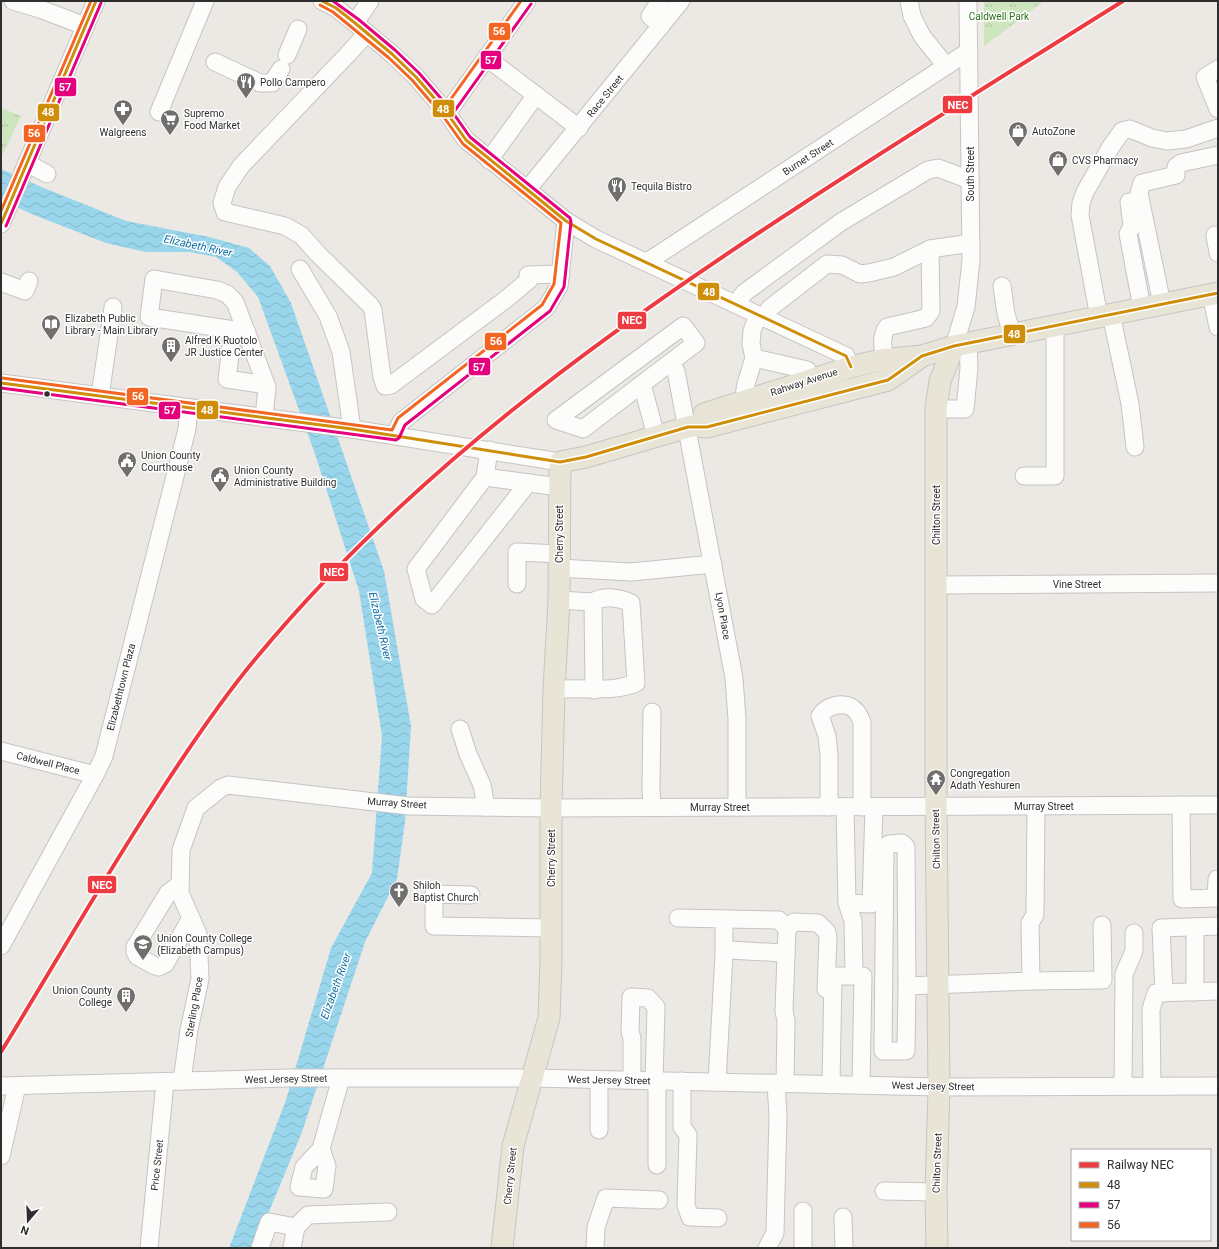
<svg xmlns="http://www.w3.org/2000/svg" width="1219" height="1249" viewBox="0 0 1219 1249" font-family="Roboto,sans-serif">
<defs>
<pattern id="park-tufts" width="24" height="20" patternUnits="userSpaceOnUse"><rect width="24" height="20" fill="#cee6be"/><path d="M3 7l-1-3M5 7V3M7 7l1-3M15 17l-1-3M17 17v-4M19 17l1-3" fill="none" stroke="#b1c6a4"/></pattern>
<pattern id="water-waves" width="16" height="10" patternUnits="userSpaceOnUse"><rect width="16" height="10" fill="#99d6ec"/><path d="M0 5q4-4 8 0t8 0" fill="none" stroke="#84b8cb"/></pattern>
</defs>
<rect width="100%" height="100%" fill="#ece8e4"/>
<g fill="url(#park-tufts)">
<path d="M 984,1 L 1044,1 L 984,46 Z"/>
<path d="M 1,108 L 21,116 L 1,158 Z"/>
</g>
<path fill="url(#water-waves)" d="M 1,169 L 44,188 L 126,221 L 209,237 L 249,248 L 270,266 L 291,303 L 384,571 L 411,726 L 405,822 L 397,879 L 365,942 L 302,1132 L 254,1248 L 229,1248 L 286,1100 L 331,948 L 372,873 L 382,736 L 359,591 L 315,454 L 258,297 L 237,272 L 216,257 L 190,252 L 146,252 L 106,243 L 34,215 L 1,200 Z"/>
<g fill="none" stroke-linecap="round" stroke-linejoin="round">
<defs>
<g id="minor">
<path d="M 13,1 L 40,9 L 85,26"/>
<path d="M 322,1 L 336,8 L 355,23 L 392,54 L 416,77 L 447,113 L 466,140 L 566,221 L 596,239 L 846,356 L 851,367"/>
<path d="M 660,1 L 650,16 L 661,26"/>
<path d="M 909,1 L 912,16 L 922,36 L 946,66"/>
<path d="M 355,23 L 370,1"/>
<path d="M 367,33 L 348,54 L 241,166 L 227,187 L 222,203 L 225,212 L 285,226 L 301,235 L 318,254 L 370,305 L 373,310 L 382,377 L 385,386 L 391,385 L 505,300 L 529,280 L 528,275 L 561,274"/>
<path d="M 287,55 L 298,29"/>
<path d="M 487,58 L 579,128"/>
<path d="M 215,62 L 260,83 L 272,83 L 281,69"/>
<path d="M 1218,69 L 1205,77 L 1218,109"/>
<path d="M 159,112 L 205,1"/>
<path d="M 447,113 L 527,1"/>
<path d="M 489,160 L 536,95"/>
<path d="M 27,163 L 47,174"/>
<path d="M 527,190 L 681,1"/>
<path d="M 1129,202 L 1132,226 L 1128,234 L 1142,308"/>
<path d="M 1,224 L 96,1"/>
<path d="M 1215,235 L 1218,253"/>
<path d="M 647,262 L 969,51"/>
<path d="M 300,269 L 328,316 L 341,352 L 352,429"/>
<path d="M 1,282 L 25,291 L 29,281"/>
<path d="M 1002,286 L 1006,314 L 1012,334"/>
<path d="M 1211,294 L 1218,327"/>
<path d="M 736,304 L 744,293 L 841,222 L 928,170 L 938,168 L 970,180"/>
<path d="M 1162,304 L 1139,193 L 1142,183 L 1176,175 L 1176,167 L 1181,163 L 1218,155"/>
<path d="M 1111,314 L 1130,404 L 1135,447"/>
<path d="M 764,317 L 770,308 L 827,264 L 842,265 L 860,274 L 869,273 L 894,267 L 930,249 L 971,243"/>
<path d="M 1099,317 L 1080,215 L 1081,203 L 1085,192 L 1110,148 L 1122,131 L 1130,129 L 1152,138 L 1167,141 L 1186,139 L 1218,128"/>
<path d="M 233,330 L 227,379 L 266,385"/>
<path d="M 247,332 L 149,317 L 154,279 L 217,290 L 227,294 L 235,302 L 267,387 L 264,418"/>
<path d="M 954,346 L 966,307 L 971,260 L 968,1"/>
<path d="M 754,358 L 807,370 L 811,380"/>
<path d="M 885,360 C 883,347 880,338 887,327 L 926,318 L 931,311 L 930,249"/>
<path d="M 676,371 L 734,678 L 737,719 L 737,807"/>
<path d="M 1,383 L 352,429 L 560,462"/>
<path d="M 642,384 L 583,429 L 556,420 L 683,326 L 696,343 L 642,384 L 656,436"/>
<path d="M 100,396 L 113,307"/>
<path d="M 743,402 L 746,384 L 754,358 L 751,344 L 752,331 L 758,315"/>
<path d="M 936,409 L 965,409 L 969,368 L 968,343"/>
<path d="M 395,435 L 401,422 L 546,308 L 559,286 L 566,221"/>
<path d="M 489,450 L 485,477 L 559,487"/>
<path d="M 1024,476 L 1055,476 L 1055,326"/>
<path d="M 485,477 L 416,569 L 424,599 L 432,605 L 528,483"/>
<path d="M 559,568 L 631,572 L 713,564"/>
<path d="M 517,584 L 517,552 L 559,554"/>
<path d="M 936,585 L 1218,583"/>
<path d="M 559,600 L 593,602"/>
<path d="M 554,690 C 583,686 608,694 636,683 L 631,603 C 620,598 604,595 593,602 L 594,690"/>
<path d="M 652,712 L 651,789 L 652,807"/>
<path d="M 460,729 L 468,754 L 482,785 L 486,807"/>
<path d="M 1,751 L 95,775"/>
<path d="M 1181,805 L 1182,899 L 1216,898 L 1217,879 L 1218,879"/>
<path d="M 829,807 L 829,755 L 827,736 L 820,716 C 826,706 841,702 851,707 C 857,710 860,717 862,722 L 862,807"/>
<path d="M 845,807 L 847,903 L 871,904 L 874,807"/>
<path d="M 180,884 L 168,893 L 135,947 L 135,952 L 137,956 L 155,966 L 159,967 L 165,964 L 191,918"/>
<path d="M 471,895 L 434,894 L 434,926 L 551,928"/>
<path d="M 847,903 L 853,921 L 854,975"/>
<path d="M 678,918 L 779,920 L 787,929"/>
<path d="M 724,919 L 724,955"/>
<path d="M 1195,927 L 1195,992"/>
<path d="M 1,946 L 95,775 L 104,756 L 187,429 L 189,408"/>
<path d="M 786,955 L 787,929 L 794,922 L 818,923 L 827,932 L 828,937 L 826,989"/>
<path d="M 1031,981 L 1103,980 L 1102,925"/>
<path d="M 907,986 L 906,847 L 902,843 L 889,844 L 885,847 L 883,1051 L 906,1051 L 907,986 L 1031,981 L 1030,923 L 1035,915 L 1036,806"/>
<path d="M 1164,993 L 1161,928 L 1218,926"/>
<path d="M 632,1080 L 632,1038 L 630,1032 L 631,997 L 648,998 L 656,1007 L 654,1081"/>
<path d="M 182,1081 L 189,1030 L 200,979 L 198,934 L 180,893 L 181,850 L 196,808 L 221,788 L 228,785 L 409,806 L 551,808 L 1218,805"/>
<path d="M 682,1081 L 682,1127 L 688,1135 L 686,1205 L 690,1217 L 718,1218"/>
<path d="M 717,1082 L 724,955 L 729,950 L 783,953 L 786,955 L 784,1011 L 786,1021 L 785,1084"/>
<path d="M 831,1085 L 833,976 L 863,976 L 861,1085"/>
<path d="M 1,1086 L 288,1078 L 532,1078 L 939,1087 L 1218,1086"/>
<path d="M 1123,1086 L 1124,974 L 1134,951 L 1134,933"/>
<path d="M 1152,1086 L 1151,1009 L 1156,993 L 1218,991"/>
<path d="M 599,1130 L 599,1080"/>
<path d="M 321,1149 L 327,1166 L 324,1189 L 299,1187 L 304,1167 L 321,1149 L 341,1078"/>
<path d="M 1,1156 L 17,1086"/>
<path d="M 657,1165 L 657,1081"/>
<path d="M 884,1191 L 936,1192"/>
<path d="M 843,1217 L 844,1248"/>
<path d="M 296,1227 L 308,1215 L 388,1212"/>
<path d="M 149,1248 L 165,1082"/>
<path d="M 260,1248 L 269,1222 L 296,1227 L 292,1248"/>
<path d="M 595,1248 L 596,1227 L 606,1198 L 659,1200"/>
<path d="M 767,1248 L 775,1233 L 778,1116 L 776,1083"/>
<path d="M 803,1248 L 803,1211"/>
</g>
<g id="major">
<path d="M 704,414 L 851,367 L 881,360 L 922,356 L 954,346 L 1218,293"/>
<path d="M 502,1248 L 513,1146 L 549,1018 L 551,961 L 551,808 L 554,690 L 559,600 L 560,462 L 586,457 L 688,427 L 693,426 L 707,427 L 888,380 L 922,356"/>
<path d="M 937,1248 L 936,1192 L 939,1087 L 936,806 L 936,409 L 940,381 L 954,346"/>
</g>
</defs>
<use href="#minor" stroke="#c5c4c5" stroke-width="19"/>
<use href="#major" stroke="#c6c5c4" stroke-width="23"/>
<use href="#minor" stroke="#fcfcfb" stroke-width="17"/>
<use href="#major" stroke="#e8e4d6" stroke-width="21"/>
<defs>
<g id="bus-1">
<path d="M 322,1 L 336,8 L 355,23 L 392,54 L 416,77 L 447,113 L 466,140 L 566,221 L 596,239 L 846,356 L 851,367"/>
<path d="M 1,224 L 96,1"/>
<path d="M 1,383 L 352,429 L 560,462 L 586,457 L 688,427 L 707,427 L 888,380 L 922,356 L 954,346 L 1218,293"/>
</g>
<g id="bus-2">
<path d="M 451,116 L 531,4"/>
<path d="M 6,226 L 101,3"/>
<path d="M 1,388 L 396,440 L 399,438 L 405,425 L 550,311 L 564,287 L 571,222 L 570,218 L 470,137 L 451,110 L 419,73 L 395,50 L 358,19 L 333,1"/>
</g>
<g id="bus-3">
<path d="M 443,110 L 521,1"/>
<path d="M 1,211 L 91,1"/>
<path d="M 2,378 L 392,430 L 398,418 L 542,305 L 554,284 L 561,223 L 463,144 L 443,116 L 412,80 L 389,58 L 333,12 L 320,5"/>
</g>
</defs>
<use href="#bus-1" stroke="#fff" stroke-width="6"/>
<use href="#bus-2" stroke="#fff" stroke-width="6"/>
<use href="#bus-3" stroke="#fff" stroke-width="6"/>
<use href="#bus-1" stroke="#cf8e09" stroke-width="3"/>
<use href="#bus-2" stroke="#e5007d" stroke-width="3"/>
<use href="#bus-3" stroke="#f26522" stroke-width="3"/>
<defs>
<path id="rail-1" d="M 1,1052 C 53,967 102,881 157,797 C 188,749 220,701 257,657 C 408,475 601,335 798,207 C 905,137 1014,69 1123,1"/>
</defs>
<use href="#rail-1" stroke="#fff" stroke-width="7"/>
<use href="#rail-1" stroke="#ee3a41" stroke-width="4"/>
</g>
<defs>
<symbol id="restaurant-pin" viewBox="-11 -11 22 30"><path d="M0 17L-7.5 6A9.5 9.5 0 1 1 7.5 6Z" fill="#706f6e" stroke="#fff"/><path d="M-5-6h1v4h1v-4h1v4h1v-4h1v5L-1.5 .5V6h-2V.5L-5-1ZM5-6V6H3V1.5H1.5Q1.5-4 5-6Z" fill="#fff"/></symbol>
<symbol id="pharmacy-pin" viewBox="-11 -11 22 30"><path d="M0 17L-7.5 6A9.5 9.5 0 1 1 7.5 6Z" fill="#706f6e" stroke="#fff"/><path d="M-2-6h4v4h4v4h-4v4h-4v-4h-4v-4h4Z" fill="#fff"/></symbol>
<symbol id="supermarket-pin" viewBox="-11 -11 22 30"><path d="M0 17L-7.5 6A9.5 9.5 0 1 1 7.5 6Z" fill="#706f6e" stroke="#fff"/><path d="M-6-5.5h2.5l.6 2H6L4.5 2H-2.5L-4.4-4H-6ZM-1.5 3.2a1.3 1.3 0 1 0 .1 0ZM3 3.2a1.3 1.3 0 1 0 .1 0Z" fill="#fff"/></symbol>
<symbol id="shop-pin" viewBox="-11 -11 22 30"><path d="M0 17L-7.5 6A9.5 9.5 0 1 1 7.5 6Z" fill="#706f6e" stroke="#fff"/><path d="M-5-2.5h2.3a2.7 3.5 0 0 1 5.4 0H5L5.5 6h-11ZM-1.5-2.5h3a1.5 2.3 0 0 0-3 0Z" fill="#fff"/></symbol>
<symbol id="library-pin" viewBox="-11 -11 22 30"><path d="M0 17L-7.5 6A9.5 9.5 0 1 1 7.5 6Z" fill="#706f6e" stroke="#fff"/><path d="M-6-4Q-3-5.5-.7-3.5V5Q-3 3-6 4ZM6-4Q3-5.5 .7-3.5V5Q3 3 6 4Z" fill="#fff"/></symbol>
<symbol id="building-pin" viewBox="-11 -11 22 30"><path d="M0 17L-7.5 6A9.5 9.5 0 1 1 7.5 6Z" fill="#706f6e" stroke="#fff"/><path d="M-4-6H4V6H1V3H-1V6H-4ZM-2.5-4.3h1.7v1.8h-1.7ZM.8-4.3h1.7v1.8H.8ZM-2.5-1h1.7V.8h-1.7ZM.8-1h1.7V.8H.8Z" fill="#fff"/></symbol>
<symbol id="civic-pin" viewBox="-11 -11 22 30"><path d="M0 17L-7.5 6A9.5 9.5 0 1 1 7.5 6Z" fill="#706f6e" stroke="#fff"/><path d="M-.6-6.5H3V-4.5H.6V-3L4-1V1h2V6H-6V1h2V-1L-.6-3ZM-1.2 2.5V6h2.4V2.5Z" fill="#fff"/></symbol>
<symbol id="temple-pin" viewBox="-11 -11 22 30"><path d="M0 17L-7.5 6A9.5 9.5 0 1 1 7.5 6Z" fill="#706f6e" stroke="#fff"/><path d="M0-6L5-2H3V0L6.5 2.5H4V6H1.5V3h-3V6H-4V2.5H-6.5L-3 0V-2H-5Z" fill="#fff"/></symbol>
<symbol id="church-pin" viewBox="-11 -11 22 30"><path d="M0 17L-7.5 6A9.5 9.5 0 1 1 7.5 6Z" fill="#706f6e" stroke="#fff"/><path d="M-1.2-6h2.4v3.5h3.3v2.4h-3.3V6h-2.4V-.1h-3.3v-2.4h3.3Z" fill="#fff"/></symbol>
<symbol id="university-pin" viewBox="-11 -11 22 30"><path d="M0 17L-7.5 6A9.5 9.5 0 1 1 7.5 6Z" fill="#706f6e" stroke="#fff"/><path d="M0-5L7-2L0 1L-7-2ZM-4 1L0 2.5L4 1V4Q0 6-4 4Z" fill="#fff"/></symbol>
</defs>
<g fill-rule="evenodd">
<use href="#restaurant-pin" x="235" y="71" width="22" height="30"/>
<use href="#pharmacy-pin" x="112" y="98" width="22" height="30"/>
<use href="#supermarket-pin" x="159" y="108" width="22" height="30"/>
<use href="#shop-pin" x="1007" y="120" width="22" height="30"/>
<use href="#shop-pin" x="1047" y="149" width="22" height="30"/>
<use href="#restaurant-pin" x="606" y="175" width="22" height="30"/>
<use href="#library-pin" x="40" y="313" width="22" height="30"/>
<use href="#building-pin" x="160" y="335" width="22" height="30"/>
<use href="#civic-pin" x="116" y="450" width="22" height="30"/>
<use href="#civic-pin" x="209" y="465" width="22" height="30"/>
<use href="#temple-pin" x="925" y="768" width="22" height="30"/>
<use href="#church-pin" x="388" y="880" width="22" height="30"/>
<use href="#university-pin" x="132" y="933" width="22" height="30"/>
<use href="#building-pin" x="115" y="985" width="22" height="30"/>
</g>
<circle fill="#2e2e2e" stroke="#fff" stroke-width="1.5" cx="47" cy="394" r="3.5"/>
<g text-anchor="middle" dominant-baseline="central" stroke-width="3" stroke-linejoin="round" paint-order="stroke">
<g font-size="10" fill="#2c6e1b" stroke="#fff">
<text x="999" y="16">Caldwell Park</text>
</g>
<g font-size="10" fill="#2e2e2e" stroke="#fff" text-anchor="start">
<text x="260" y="82">Pollo Campero</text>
<text x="184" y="113">Supremo<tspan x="184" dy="12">Food Market</tspan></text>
<text x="1032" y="131">AutoZone</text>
<text x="123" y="132" text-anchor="middle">Walgreens</text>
<text x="1072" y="160">CVS Pharmacy</text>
<text x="631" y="186">Tequila Bistro</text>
<text x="65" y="318">Elizabeth Public<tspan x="65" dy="12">Library - Main Library</tspan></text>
<text x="185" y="340">Alfred K Ruotolo<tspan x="185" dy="12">JR Justice Center</tspan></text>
<text x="141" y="455">Union County<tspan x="141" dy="12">Courthouse</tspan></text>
<text x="234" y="470">Union County<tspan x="234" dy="12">Administrative Building</tspan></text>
<text x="950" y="773">Congregation<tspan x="950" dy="12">Adath Yeshuren</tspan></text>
<text x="413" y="885">Shiloh<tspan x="413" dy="12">Baptist Church</tspan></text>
<text x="157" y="938">Union County College<tspan x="157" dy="12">(Elizabeth Campus)</tspan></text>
<text x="112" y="990" text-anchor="end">Union County<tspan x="112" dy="12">College</tspan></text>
</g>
<g font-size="10" fill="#2e2e2e" stroke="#fff">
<text transform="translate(605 96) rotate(-51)">Race Street</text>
<text transform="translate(808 157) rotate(-33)">Burnet Street</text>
<text transform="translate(970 174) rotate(-90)">South Street</text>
<text transform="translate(804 382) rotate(-18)">Rahway Avenue</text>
<text transform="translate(936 515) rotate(-90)">Chilton Street</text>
<text transform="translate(559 534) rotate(-90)">Cherry Street</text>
<text x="1077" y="584">Vine Street</text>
<text transform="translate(723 616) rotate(80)">Lyon Place</text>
<text transform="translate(121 687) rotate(-76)">Elizabethtown Plaza</text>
<text transform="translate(48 763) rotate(14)">Caldwell Place</text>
<text transform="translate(397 803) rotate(4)">Murray Street</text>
<text x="1044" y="806">Murray Street</text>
<text x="720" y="807">Murray Street</text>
<text transform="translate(936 839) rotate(-91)">Chilton Street</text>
<text transform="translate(551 858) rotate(-90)">Cherry Street</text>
<text transform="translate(194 1007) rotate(-80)">Sterling Place</text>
<text transform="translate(286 1079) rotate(-1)">West Jersey Street</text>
<text transform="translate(609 1080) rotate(1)">West Jersey Street</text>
<text transform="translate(933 1086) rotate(1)">West Jersey Street</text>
<text transform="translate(937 1163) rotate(-88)">Chilton Street</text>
<text transform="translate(157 1165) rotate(-84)">Price Street</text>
<text transform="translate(510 1176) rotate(-84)">Cherry Street</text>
</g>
<g font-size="11" font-style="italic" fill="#0d6fa3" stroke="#fff">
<text transform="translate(198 246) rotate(12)">Elizabeth River</text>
<text transform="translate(380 626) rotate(77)">Elizabeth River</text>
<text transform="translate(336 986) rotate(-70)">Elizabeth River</text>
</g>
</g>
<g stroke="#fff" stroke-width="1.5">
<rect x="488" y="22" width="23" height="19" rx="4" fill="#f26522"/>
<rect x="480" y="50" width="22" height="20" rx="4" fill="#e5007d"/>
<rect x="54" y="77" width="23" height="20" rx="4" fill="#e5007d"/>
<rect x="942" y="95" width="31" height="19" rx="4" fill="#ee3a41"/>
<rect x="432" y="99" width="23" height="19" rx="4" fill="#cf8e09"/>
<rect x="37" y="103" width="23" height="19" rx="4" fill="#cf8e09"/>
<rect x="23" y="124" width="23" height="19" rx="4" fill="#f26522"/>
<rect x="697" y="282" width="23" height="19" rx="4" fill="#cf8e09"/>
<rect x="617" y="311" width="30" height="19" rx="4" fill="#ee3a41"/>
<rect x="1003" y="324" width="23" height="20" rx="4" fill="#cf8e09"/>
<rect x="484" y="332" width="23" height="19" rx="4" fill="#f26522"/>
<rect x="468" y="357" width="23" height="19" rx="4" fill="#e5007d"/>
<rect x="126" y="387" width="23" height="19" rx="4" fill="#f26522"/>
<rect x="196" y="400" width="23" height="20" rx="4" fill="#cf8e09"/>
<rect x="158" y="401" width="23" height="19" rx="4" fill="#e5007d"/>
<rect x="319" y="562" width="30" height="20" rx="4" fill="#ee3a41"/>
<rect x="87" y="875" width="30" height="19" rx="4" fill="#ee3a41"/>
</g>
<g font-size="11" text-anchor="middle" font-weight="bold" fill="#fff">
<text x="499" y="35">56</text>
<text x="491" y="64">57</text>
<text x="65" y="91">57</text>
<text x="958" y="109">NEC</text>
<text x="443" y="113">48</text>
<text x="48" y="116">48</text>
<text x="34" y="137">56</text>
<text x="709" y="296">48</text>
<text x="632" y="324">NEC</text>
<text x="1014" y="338">48</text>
<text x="496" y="345">56</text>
<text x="479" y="371">57</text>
<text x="138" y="400">56</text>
<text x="207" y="414">48</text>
<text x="170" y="414">57</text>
<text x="334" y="576">NEC</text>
<text x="102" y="889">NEC</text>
</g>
<rect width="1219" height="1249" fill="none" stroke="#2e2e2e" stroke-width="4"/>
<rect x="1071" y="1149" width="140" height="92" fill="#ffffff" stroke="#ababab"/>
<rect x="1079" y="1162" width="20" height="6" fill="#ee3a41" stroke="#ababab"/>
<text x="1107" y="1169" font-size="12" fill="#2e2e2e">Railway NEC</text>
<rect x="1079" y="1182" width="20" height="6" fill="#cf8e09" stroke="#ababab"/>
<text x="1107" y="1189" font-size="12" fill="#2e2e2e">48</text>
<rect x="1079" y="1202" width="20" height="6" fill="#e5007d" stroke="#ababab"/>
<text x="1107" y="1209" font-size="12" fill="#2e2e2e">57</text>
<rect x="1079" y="1222" width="20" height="6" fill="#f26522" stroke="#ababab"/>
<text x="1107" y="1229" font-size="12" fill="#2e2e2e">56</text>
<g transform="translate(28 1221) rotate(199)" stroke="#ffffff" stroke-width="3" paint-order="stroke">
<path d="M0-3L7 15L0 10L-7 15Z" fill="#2e2e2e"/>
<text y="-6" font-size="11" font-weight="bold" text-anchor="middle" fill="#2e2e2e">N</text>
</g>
</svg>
